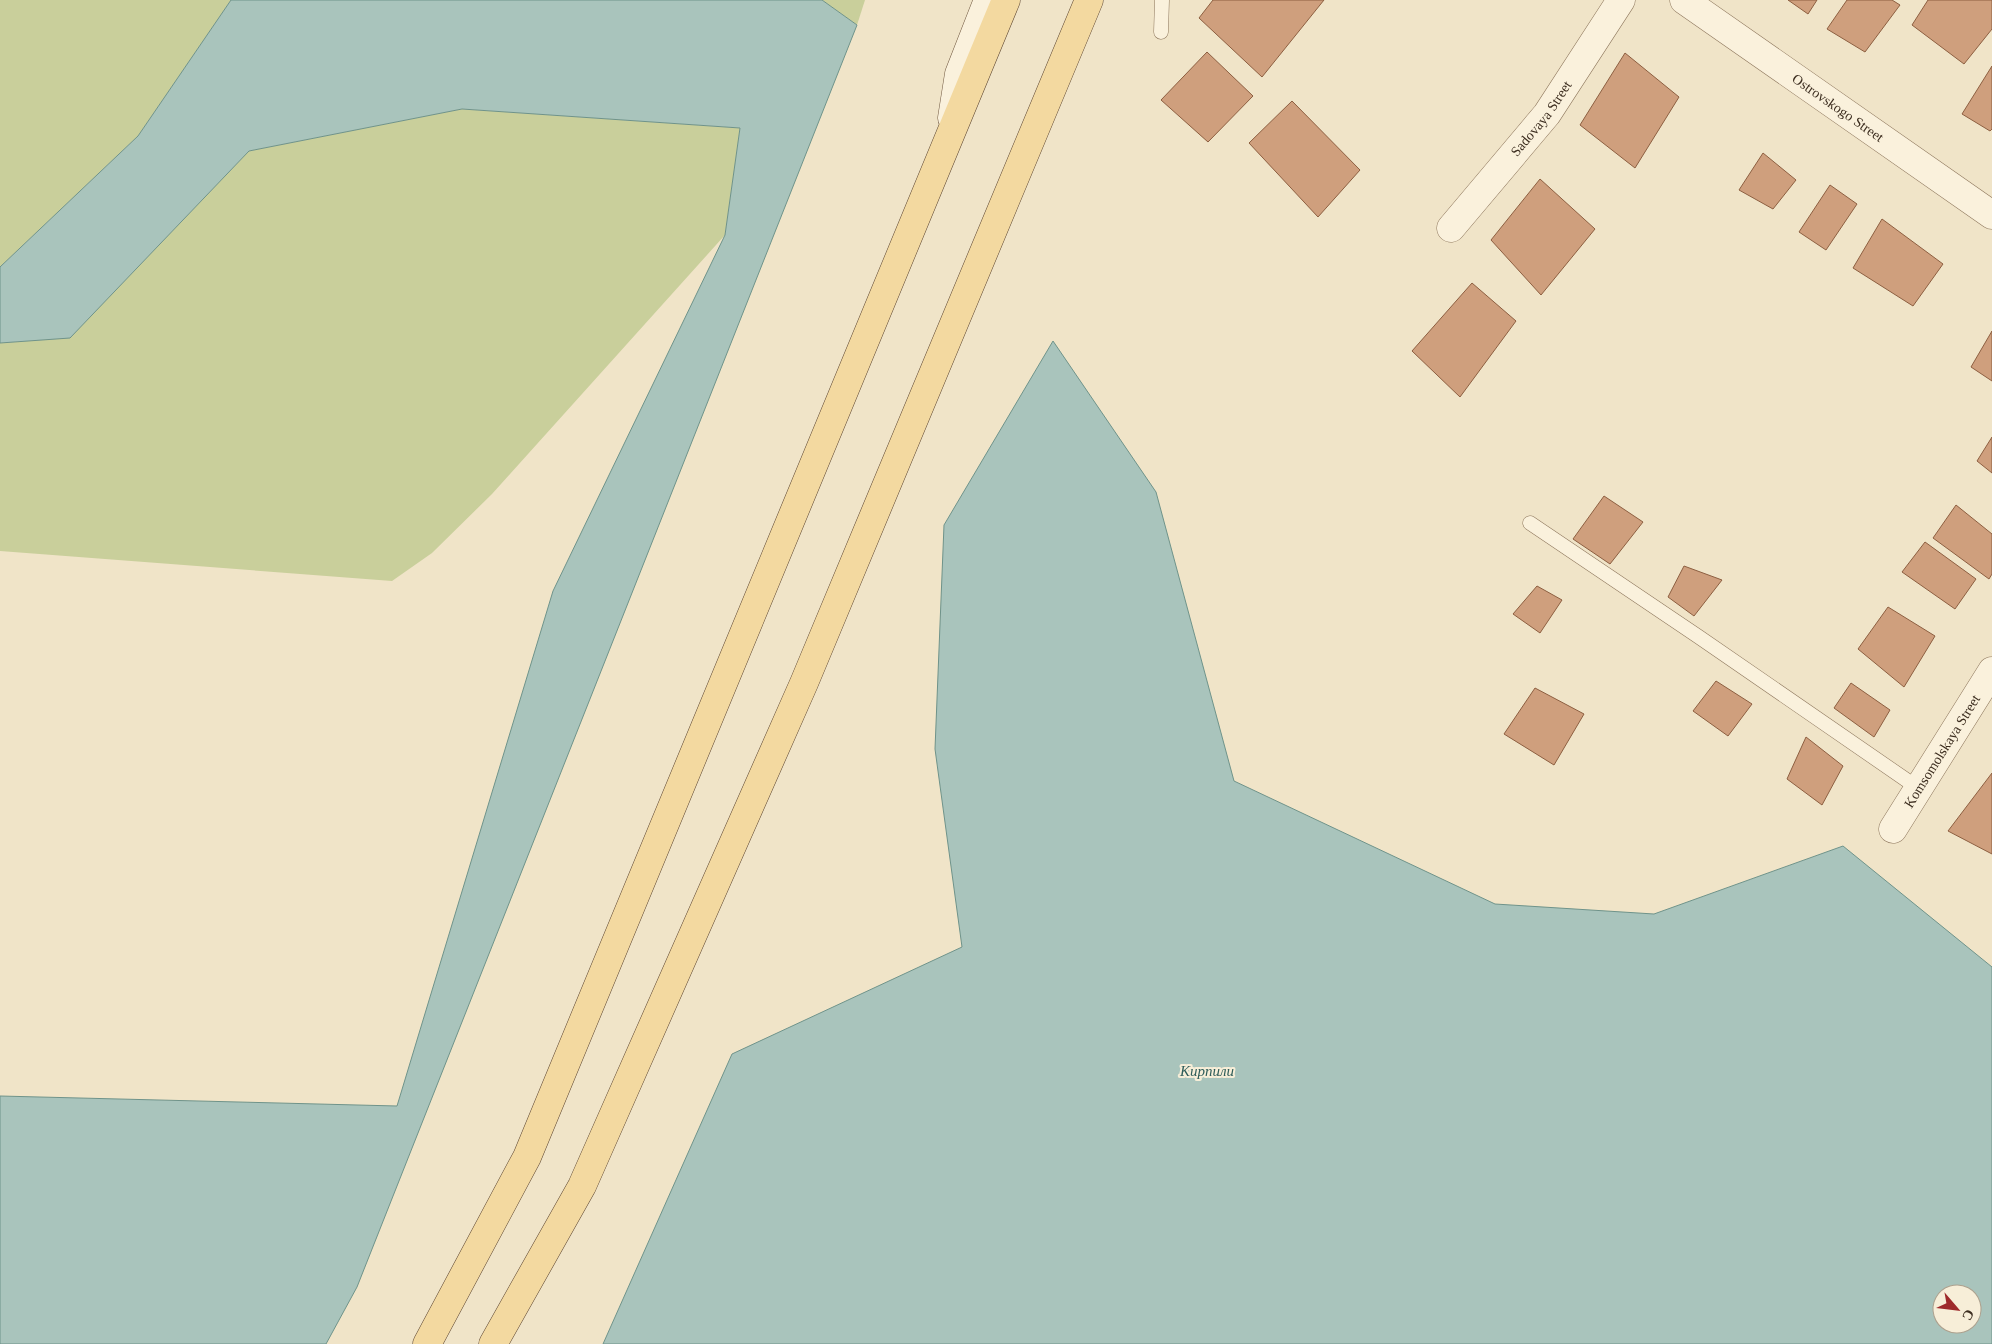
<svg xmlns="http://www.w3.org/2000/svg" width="1992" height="1344" viewBox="0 0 1992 1344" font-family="'Times New Roman',serif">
<rect width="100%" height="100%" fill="#f0e4c8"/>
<g fill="#c9cf9b">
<path d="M 0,0 L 231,0 L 138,136 L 0,267 Z"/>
<path d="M 822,0 L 865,0 L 857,25 Z"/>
<path d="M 462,109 L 740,128 L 725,235 L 492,494 L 432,553 L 392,581 L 0,551 L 0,343 L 70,337 L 249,151 Z"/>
</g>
<g fill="#a9c4bc" stroke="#6f938a" fill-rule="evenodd">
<path d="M 231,0 L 822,0 L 857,25 L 357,1287 L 326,1344 L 0,1344 L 0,1096 L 397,1106 L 553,591 L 725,235 L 740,128 L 462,109 L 249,151 L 70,338 L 0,343 L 0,267 L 138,136 Z"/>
<path d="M 1053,341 L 1156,492 L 1234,781 L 1495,904 L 1654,914 L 1843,846 L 1992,967 L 1992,1344 L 603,1344 L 732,1054 L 962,947 L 935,749 L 944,525 ZM 1942,1294 L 1972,1294 L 1972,1324 L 1942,1324 Z"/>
</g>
<g fill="#cf9f7d" stroke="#8d5f41">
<path d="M 1213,0 L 1324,0 L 1262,77 L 1199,18 Z"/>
<path d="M 1788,0 L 1817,0 L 1808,14 Z"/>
<path d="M 1847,0 L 1892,0 L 1900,5 L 1865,52 L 1827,29 Z"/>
<path d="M 1928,0 L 1992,0 L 1992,29 L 1964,64 L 1912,25 Z"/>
<path d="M 1207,52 L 1253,96 L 1208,142 L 1161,100 Z"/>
<path d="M 1625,53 L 1679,97 L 1635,168 L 1580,125 Z"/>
<path d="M 1992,66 L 1992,129 L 1990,131 L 1962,114 Z"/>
<path d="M 1292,101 L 1360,170 L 1318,217 L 1249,143 Z"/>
<path d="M 1763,153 L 1796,180 L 1773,209 L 1739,190 Z"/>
<path d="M 1540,179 L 1595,229 L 1541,295 L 1491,240 Z"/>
<path d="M 1830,185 L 1857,204 L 1826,250 L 1799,232 Z"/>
<path d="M 1882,219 L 1943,264 L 1913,306 L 1853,268 Z"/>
<path d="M 1472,283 L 1516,321 L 1460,397 L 1412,351 Z"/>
<path d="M 1992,331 L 1992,381 L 1971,367 Z"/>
<path d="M 1992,437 L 1992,473 L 1977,461 Z"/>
<path d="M 1604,496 L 1643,522 L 1610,564 L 1573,539 Z"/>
<path d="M 1956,505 L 1992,534 L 1992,574 L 1989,579 L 1933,538 Z"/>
<path d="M 1925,542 L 1976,579 L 1955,609 L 1902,572 Z"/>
<path d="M 1684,566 L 1722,580 L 1694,616 L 1668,597 Z"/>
<path d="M 1537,586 L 1562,600 L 1540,633 L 1513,614 Z"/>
<path d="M 1888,607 L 1935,636 L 1904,687 L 1858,649 Z"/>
<path d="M 1716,681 L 1752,704 L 1728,736 L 1693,711 Z"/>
<path d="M 1851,683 L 1890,710 L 1874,737 L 1834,708 Z"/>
<path d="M 1535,688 L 1584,714 L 1554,765 L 1504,734 Z"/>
<path d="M 1806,737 L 1843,766 L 1822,805 L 1787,779 Z"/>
<path d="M 1992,773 L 1992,854 L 1948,831 Z"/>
</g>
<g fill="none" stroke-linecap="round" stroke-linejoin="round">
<defs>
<g id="lane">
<path d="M 1161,32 L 1162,0"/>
<path d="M 1530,523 L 1699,637 L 1918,788"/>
</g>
<g id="street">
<path id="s1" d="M 1684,0 L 1992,215"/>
<path id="s2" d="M 1451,228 L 1547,114 L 1621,0"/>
<path id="s3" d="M 1893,829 L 1992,671"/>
</g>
<path id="secondary" d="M 952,118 L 959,74 L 988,0"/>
<g id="primary">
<path d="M 427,1344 L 527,1157 L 1006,0"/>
<path d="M 493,1344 L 582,1186 L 804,683 L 1089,0"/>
</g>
</defs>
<use href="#lane" stroke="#8d765c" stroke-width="15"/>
<use href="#street" stroke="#8d765c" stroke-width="29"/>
<use href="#secondary" stroke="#6f573f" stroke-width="29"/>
<use href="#primary" stroke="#5b4430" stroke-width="29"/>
<use href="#lane" stroke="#faf1dc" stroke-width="14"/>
<use href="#street" stroke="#faf1dc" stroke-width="28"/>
<use href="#secondary" stroke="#faf1dc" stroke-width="28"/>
<use href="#primary" stroke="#f3d9a0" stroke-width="28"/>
</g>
<g text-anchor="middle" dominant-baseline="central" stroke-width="4" stroke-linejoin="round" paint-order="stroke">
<g font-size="14" fill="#3d2e20" stroke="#f7eed8">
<text stroke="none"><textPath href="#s1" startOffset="188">Ostrovskogo Street</textPath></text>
<text stroke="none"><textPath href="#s2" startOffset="142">Sadovaya Street</textPath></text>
<text stroke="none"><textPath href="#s3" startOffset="92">Komsomolskaya Street</textPath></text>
</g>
<g font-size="15" font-style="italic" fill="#2f5d5a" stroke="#f7eed8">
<text x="1207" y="1071">Кирпили</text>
</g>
</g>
<g transform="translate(1957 1309) rotate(118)"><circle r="24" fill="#f7eed8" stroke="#ada18e"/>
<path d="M0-4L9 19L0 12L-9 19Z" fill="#9e2a2b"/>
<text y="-8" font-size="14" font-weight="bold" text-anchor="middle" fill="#3d2e20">С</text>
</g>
</svg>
